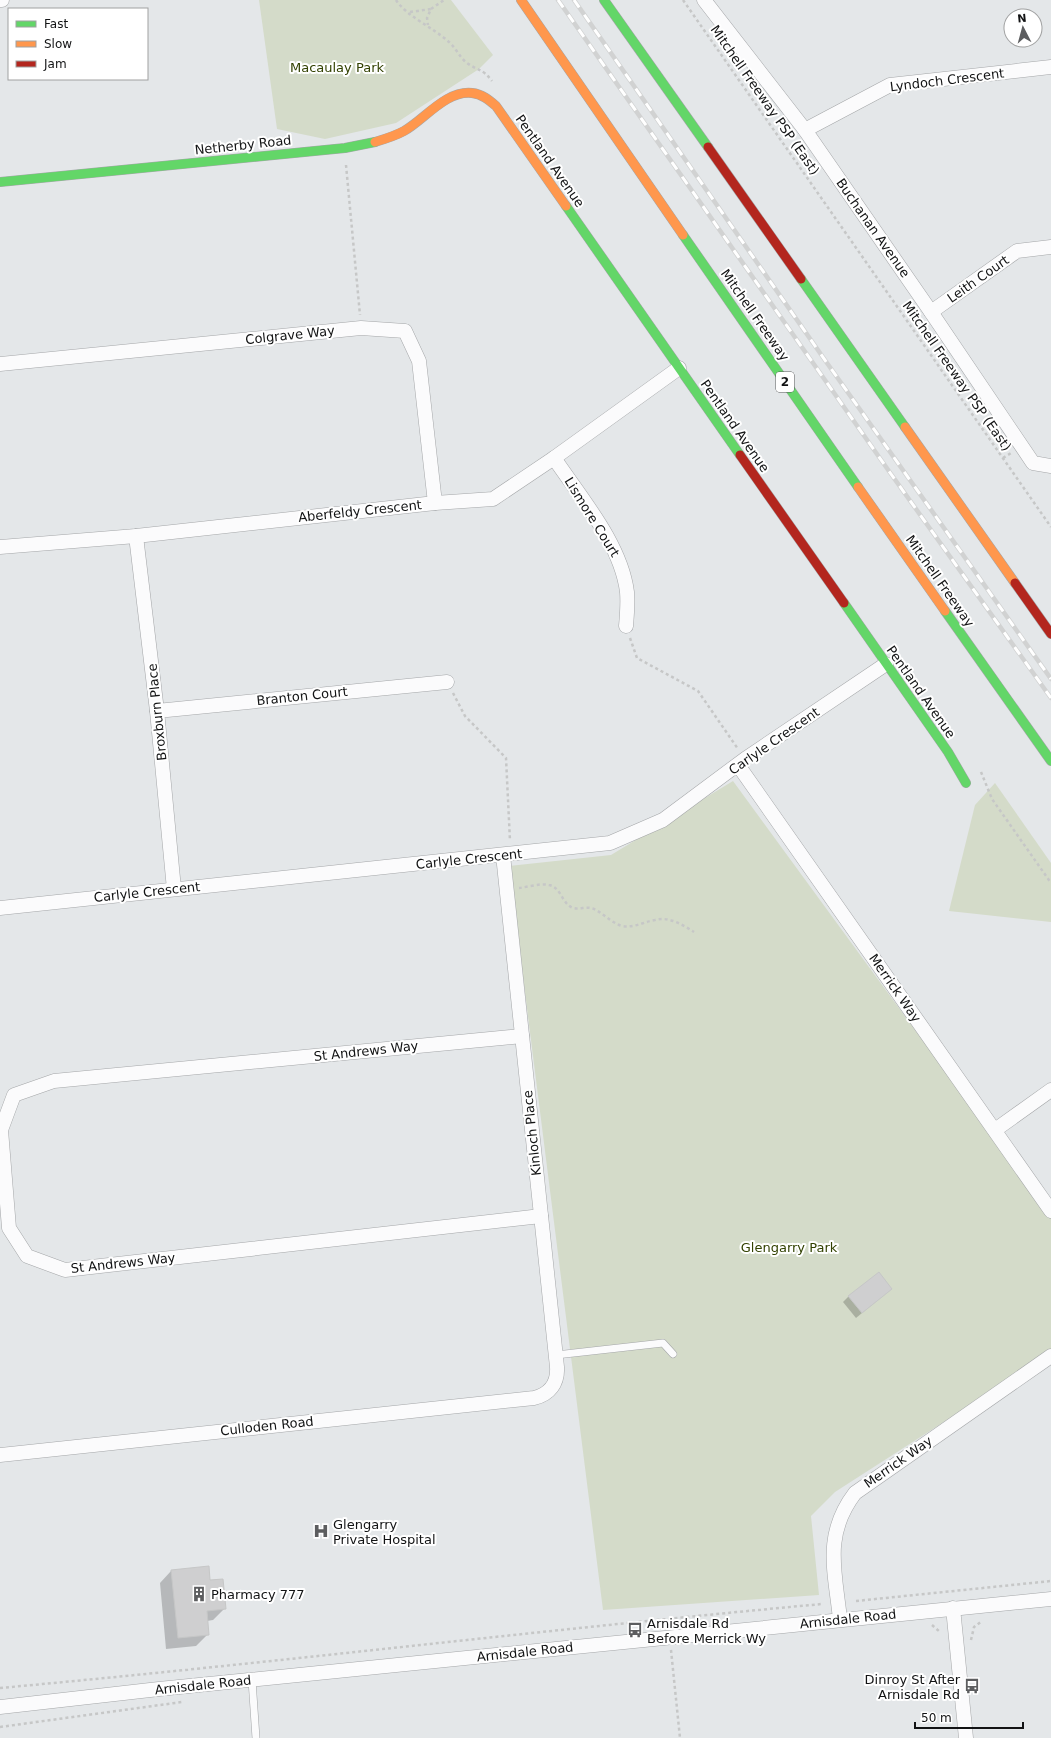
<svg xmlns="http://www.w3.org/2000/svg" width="1051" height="1738" viewBox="0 0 1051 1738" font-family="'DejaVu Sans',sans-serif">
<rect width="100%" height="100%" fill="#e4e7e9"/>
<g fill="#d4dbc9">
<path d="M 259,0 L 451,0 L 493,55 L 479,69 L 396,123 L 325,139 L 277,129 Z"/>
<path d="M 733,781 L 1051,1216 L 1051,1353 L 835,1492 L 811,1516 L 819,1595 L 603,1610 L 509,866 L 611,855 Z"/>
<path d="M 995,783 L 1051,863 L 1051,922 L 949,911 L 975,805 Z"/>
</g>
<g fill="#0003">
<path d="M 891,1289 L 856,1318 L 843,1302 L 849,1296 Z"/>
<path d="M 171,1571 L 209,1581 L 225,1608 L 213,1620 L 207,1621 L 208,1634 L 196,1646 L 166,1649 L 160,1583 Z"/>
</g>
<g fill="#cfcfd0" stroke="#c6c7c7">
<path d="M 879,1272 L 892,1289 L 862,1313 L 848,1296 Z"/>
<path d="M 209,1566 L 210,1580 L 223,1579 L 226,1609 L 207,1611 L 209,1635 L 178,1638 L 171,1570 Z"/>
</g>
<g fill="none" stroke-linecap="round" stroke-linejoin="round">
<defs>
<g id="lane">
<path d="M 556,1355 L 663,1343 L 673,1354"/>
<path d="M 252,1680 L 256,1738"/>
</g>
<g id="street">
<path d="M 0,0 L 2,0"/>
<path d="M 704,0 L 805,130 L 931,312 L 1033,463 L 1051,466"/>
<path d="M 805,130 L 890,85 L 1051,67"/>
<path d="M 931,312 L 1017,251 L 1051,247"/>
<path d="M 0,364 L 361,328 L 405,331 L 419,361 L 435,503"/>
<path d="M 554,458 C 581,498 621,544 627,592 C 628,604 627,615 626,626"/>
<path d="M 136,536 L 157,711 L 174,889"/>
<path d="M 0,547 L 136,536 L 435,503 L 493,499 L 554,458 L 679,368"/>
<path d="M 157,711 L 447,682"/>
<path d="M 738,765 L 1051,1211"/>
<path d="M 0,908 L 610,843 L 663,820 L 745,759 L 886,664"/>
<path d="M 522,1036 L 54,1081 L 14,1095 L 1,1130 L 9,1228 L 27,1256 L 65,1270 L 541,1216"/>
<path d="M 995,1130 L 1051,1090"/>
<path d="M 0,1455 L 534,1398 C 550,1394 558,1383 557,1367 L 503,855"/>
<path d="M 953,1608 L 966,1738"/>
<path d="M 840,1619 C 835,1571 823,1535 855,1493 L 1051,1356"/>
<path d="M 0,1707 L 159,1689 L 1051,1599"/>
</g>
<g id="fast">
<path d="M 604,0 L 708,147"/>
<path d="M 0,182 L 345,148 L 375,142"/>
<path d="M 566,206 L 740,455"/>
<path d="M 683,235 L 858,487"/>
<path d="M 801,279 L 905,427"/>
<path d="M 844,603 L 948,752 L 966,783"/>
<path d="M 945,611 L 1051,761"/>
</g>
<g id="slow">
<path d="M 521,0 L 683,235"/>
<path d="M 375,142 C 385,139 395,136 404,131 C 424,120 446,90 472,93 C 482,94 489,100 496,106 L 566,206"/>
<path d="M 905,427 L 1015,583"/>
<path d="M 858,487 L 945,611"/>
</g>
<g id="jam">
<path d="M 708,147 L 801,279"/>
<path d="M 740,455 L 844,603"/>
<path d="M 1015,583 L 1051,634"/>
</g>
</defs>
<use href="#lane" stroke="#a4a6a8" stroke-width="8"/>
<use href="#street" stroke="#a4a6a8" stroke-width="15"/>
<use href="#fast" stroke="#a4a6a8" stroke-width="10"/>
<use href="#slow" stroke="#a4a6a8" stroke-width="10"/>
<use href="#jam" stroke="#a4a6a8" stroke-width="10"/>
<g stroke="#c6c7c7" stroke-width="2.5" stroke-dasharray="3 3" stroke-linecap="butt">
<path d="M 396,0 C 406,16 434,28 449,42 C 456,48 460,58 467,63 C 478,71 482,68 492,81"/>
<path d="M 683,0 L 1051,527"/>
<path d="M 431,9 L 444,0"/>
<path d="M 410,12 L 431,9 L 427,18 L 428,25"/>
<path d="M 346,165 L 360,315"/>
<path d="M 1003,458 L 1011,453"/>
<path d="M 630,638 L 637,658 L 698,691 L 738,749"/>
<path d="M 453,693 L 465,716 L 506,758 L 510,841"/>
<path d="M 981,772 L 992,799 L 1051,883"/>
<path d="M 519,888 C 528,887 540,883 549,885 C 561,887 562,904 573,908 C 581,910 588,905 596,910 C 605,915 612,923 622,926 C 635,928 643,922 655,920 C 669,916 683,925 694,932"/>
<path d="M 856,1601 L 1051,1581"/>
<path d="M 932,1625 L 940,1632"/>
<path d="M 971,1640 L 974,1627 L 982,1621"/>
<path d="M 671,1650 L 680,1738"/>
<path d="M 0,1688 C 274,1663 548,1629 822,1604"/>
<path d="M 0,1727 L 182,1702"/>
</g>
<use href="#lane" stroke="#fbfbfc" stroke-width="7"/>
<use href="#street" stroke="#fbfbfc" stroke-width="14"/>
<use href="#fast" stroke="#63d668" stroke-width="9"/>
<use href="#slow" stroke="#ff974d" stroke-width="9"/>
<use href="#jam" stroke="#b3261e" stroke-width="9"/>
<defs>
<g id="rail">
<path d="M 558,0 L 891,474 L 1051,698"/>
<path d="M 574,0 L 827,363 L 1051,679"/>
</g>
</defs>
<use href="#rail" stroke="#d1d2d2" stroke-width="4.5"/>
<use href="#rail" stroke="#fff" stroke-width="3" stroke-dasharray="9" stroke-linecap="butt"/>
</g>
<defs>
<symbol id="hospital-bare" viewBox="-9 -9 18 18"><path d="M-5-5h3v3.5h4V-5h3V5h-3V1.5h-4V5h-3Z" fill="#5c5d5f" stroke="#fff" stroke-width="2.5" paint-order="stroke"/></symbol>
<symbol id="building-bare" viewBox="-9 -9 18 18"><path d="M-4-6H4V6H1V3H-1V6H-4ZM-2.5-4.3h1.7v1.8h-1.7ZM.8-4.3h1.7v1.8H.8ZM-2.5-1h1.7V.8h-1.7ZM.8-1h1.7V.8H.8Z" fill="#5c5d5f" stroke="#fff" stroke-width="2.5" paint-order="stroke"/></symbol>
<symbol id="bus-bare" viewBox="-9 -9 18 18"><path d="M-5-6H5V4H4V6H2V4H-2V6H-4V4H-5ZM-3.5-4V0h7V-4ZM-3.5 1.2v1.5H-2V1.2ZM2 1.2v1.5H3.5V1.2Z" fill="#5c5d5f" stroke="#fff" stroke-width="2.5" paint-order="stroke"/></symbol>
</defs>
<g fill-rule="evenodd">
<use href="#hospital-bare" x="310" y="1520" width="22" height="22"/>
<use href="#building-bare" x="188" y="1583" width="22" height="22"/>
<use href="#bus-bare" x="624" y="1619" width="22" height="22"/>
<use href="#bus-bare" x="961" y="1675" width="22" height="22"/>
</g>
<g text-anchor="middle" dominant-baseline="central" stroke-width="4" stroke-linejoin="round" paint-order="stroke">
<rect fill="#fff" stroke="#595a5a" stroke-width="1" x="776" y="372" width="18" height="20" rx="3"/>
<g font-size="12" font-weight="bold" fill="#121314">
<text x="785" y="382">2</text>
</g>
<g font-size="13" fill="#324101" stroke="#fff">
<text x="337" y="67">Macaulay Park</text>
<text x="789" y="1247">Glengarry Park</text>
</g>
<g font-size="13" fill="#121314" stroke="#fff">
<text transform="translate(947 80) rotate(-7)">Lyndoch Crescent</text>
<text transform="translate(765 100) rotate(55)">Mitchell Freeway PSP (East)</text>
<text transform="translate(243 145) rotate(-6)">Netherby Road</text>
<text transform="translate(550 161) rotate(55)">Pentland Avenue</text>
<text transform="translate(873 228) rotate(55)">Buchanan Avenue</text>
<text transform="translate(978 279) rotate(-35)">Leith Court</text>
<text transform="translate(755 315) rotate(55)">Mitchell Freeway</text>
<text transform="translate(290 335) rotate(-6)">Colgrave Way</text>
<text transform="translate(957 376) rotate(55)">Mitchell Freeway PSP (East)</text>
<text transform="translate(735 426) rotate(55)">Pentland Avenue</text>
<text transform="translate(360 511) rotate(-6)">Aberfeldy Crescent</text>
<text transform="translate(592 517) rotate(58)">Lismore Court</text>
<text transform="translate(940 581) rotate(55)">Mitchell Freeway</text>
<text transform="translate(921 692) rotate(55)">Pentland Avenue</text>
<text transform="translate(302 696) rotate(-6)">Branton Court</text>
<text transform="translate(157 712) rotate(-96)">Broxburn Place</text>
<text transform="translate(774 741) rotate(-35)">Carlyle Crescent</text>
<text transform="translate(469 859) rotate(-6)">Carlyle Crescent</text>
<text transform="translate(147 892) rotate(-6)">Carlyle Crescent</text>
<text transform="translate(895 988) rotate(55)">Merrick Way</text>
<text transform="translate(366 1051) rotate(-6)">St Andrews Way</text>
<text transform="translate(532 1133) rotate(-96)">Kinloch Place</text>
<text transform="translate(123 1263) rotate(-6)">St Andrews Way</text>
<text transform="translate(267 1426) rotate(-6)">Culloden Road</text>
<text transform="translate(898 1462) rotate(-35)">Merrick Way</text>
<text transform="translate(848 1619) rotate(-6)">Arnisdale Road</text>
<text transform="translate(525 1652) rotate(-6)">Arnisdale Road</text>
<text transform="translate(203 1685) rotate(-6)">Arnisdale Road</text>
</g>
<g font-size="13" fill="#121314" stroke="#fff" text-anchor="start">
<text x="333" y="1524">Glengarry<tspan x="333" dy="15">Private Hospital</tspan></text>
<text x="211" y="1594">Pharmacy 777</text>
<text x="647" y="1623">Arnisdale Rd<tspan x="647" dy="15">Before Merrick Wy</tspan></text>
<text x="960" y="1679" text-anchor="end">Dinroy St After<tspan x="960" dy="15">Arnisdale Rd</tspan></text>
</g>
</g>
<rect x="8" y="8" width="140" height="72" fill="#ffffff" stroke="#a0a1a1"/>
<rect x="16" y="21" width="20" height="6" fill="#63d668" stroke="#a0a1a1"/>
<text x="44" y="28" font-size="12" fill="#121314">Fast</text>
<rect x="16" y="41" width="20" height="6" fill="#ff974d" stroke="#a0a1a1"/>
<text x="44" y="48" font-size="12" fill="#121314">Slow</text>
<rect x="16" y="61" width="20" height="6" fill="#b3261e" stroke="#a0a1a1"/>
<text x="44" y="68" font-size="12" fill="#121314">Jam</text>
<g transform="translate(1023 28) rotate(354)"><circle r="19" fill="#ffffff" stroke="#a0a1a1"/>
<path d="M0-3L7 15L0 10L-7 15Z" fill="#5c5d5f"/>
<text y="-6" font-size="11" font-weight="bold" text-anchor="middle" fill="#121314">N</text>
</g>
<path d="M915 1722v6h108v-6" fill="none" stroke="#121314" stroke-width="2"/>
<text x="921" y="1722" font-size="12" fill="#121314" stroke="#ffffff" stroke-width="3" paint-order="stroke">50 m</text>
</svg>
